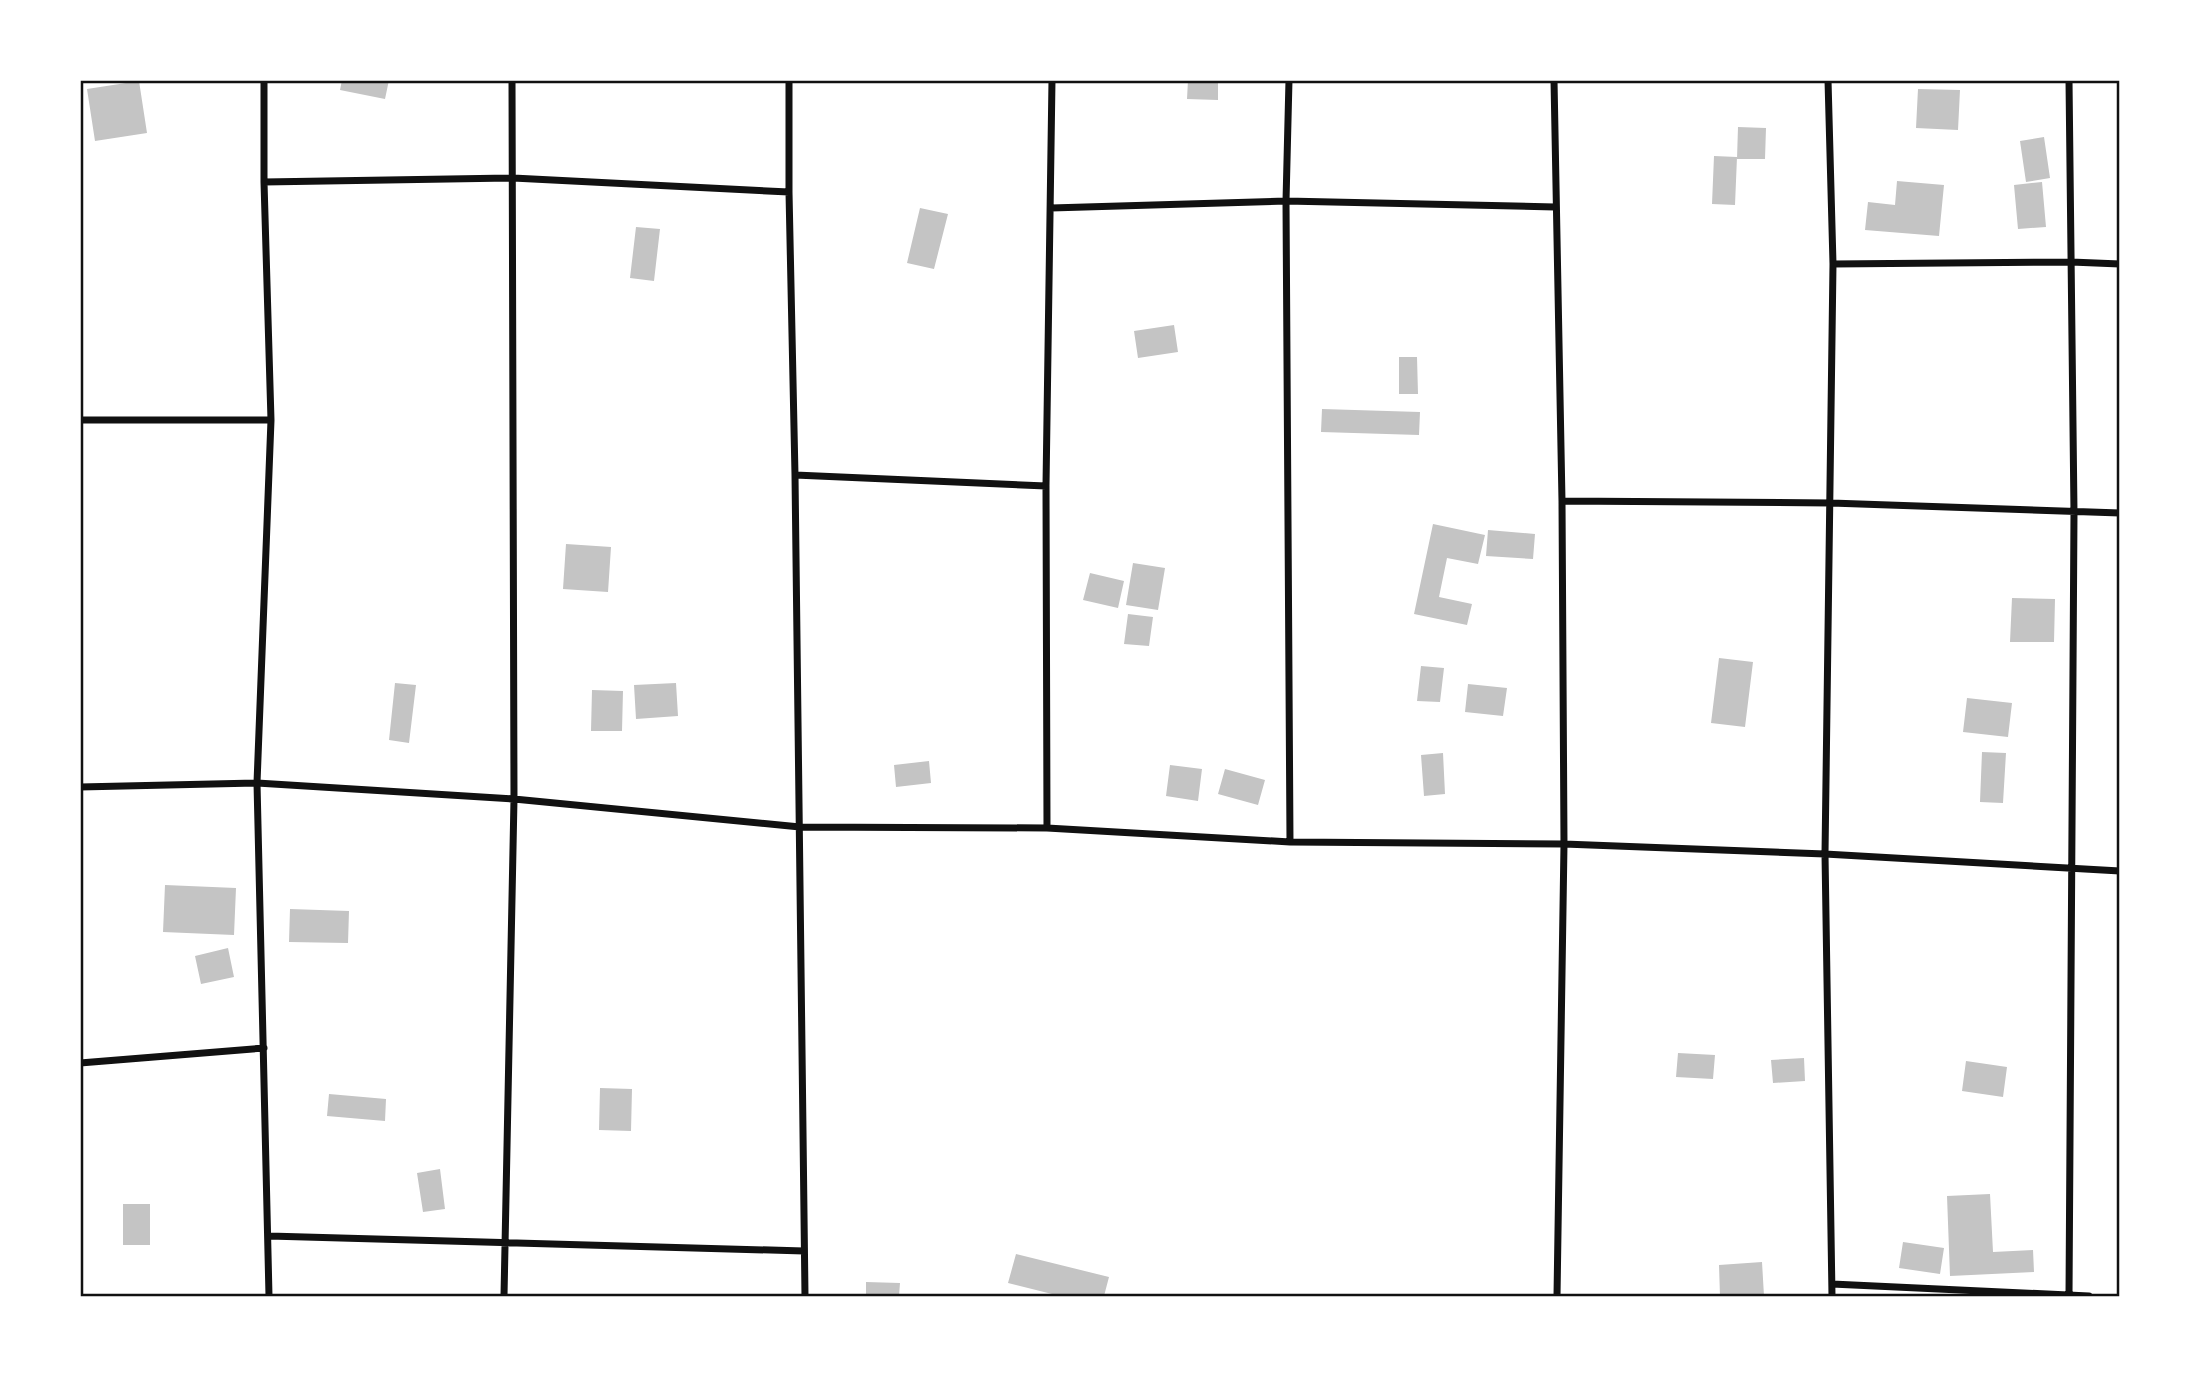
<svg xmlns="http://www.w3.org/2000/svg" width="2200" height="1377" viewBox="0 0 2200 1377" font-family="'Roboto Condensed',sans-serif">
  <rect width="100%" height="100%" fill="#fff"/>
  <path fill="#c4c4c4" d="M342,80H389L385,99L340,90Z
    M1188,80H1218V100L1187,99Z
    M139,81L147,133L95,141L87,89Z
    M1918,89L1960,90L1958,130L1916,128Z
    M1738,127L1766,128L1765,159H1737Z
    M2044,137L2050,178L2026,182L2020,141Z
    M1714,156L1737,157L1735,205L1712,204Z
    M1897,181L1944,185L1939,236L1865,230L1868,202L1895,205Z
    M2042,182L2046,227L2018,229L2014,185Z
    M920,208L948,214L934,269L907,263Z
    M636,227L660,229L654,281L630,278Z
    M1174,325L1178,352L1138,358L1134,331Z
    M1399,357H1417L1418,394H1399Z
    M1322,409L1420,412L1419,435L1321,432Z
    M1433,524L1485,535L1478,564L1447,558L1439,597L1472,604L1467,625L1414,614Z
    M1488,530L1535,534L1533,559L1486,556Z
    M566,544L611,547L608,592L563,589Z
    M1133,563L1165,568L1158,610L1126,605Z
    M1090,573L1124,581L1118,608L1083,600Z
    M2012,598L2055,599L2054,642H2010Z
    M1128,614L1153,617L1149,646L1124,644Z
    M1719,658L1753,662L1745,727L1711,723Z
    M1421,666L1444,668L1440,702L1417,701Z
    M395,683L416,685L409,743L389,740Z
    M676,683L678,716L636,719L634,685Z
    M1468,684L1507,688L1503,716L1465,712Z
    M592,690L623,691L622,731H591Z
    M1967,698L2012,703L2008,737L1963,732Z
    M1982,752L2006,753L2003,803L1980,802Z
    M1443,753L1445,794L1424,796L1421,755Z
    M929,761L931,783L896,787L894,765Z
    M1170,765L1202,769L1198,801L1166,796Z
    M1225,769L1265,780L1258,805L1218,794Z
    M165,885L236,888L234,935L163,932Z
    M290,909L349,911L348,943L289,942Z
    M228,948L234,977L201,984L195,956Z
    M1678,1053L1715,1055L1713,1079L1676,1077Z
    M1804,1058L1805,1081L1773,1083L1771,1060Z
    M1966,1061L2007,1067L2003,1097L1962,1091Z
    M600,1088L632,1089L631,1131L599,1130Z
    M329,1094L386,1099L385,1121L327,1116Z
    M440,1169L445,1209L423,1212L417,1173Z
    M1990,1194L1993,1252L2033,1250L2034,1272L1950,1276L1947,1196Z
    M123,1204H150V1245H123Z
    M1903,1242L1944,1248L1940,1274L1899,1268Z
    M1016,1254L1109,1277L1104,1296H1060L1008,1283Z
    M1762,1262L1764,1296H1720L1719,1265Z
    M866,1282L900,1283L899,1296H866Z"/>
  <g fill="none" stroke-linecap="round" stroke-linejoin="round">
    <path stroke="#111" stroke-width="7" d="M264,80V182L271,420L257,783L269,1296
      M789,80V192L795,475L805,1296
      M1289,80L1286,201L1290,842
      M1554,80L1562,501L1564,844L1557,1296
      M1828,80L1833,264L1825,854L1832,1296
      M264,182L513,178L789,192
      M1051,208L1286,201L1555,207
      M1833,264L2071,262L2120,264
      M80,420H271
      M795,475L1046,486
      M1562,501L1831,503L2120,513
      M80,787L257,783L514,799L800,827L1047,828L1290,842L1564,844L1825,854L2120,871
      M1047,828L1046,486L1052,80
      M80,1063L264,1048
      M269,1236L804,1251
      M1832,1284L2089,1296
      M504,1296L514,799L512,80
      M2069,1296L2074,512L2069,80"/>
  </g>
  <rect width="2200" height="1377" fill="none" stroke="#ffffff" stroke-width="164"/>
  <rect x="82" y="82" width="2036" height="1213" fill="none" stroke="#111" stroke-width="2.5"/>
</svg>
